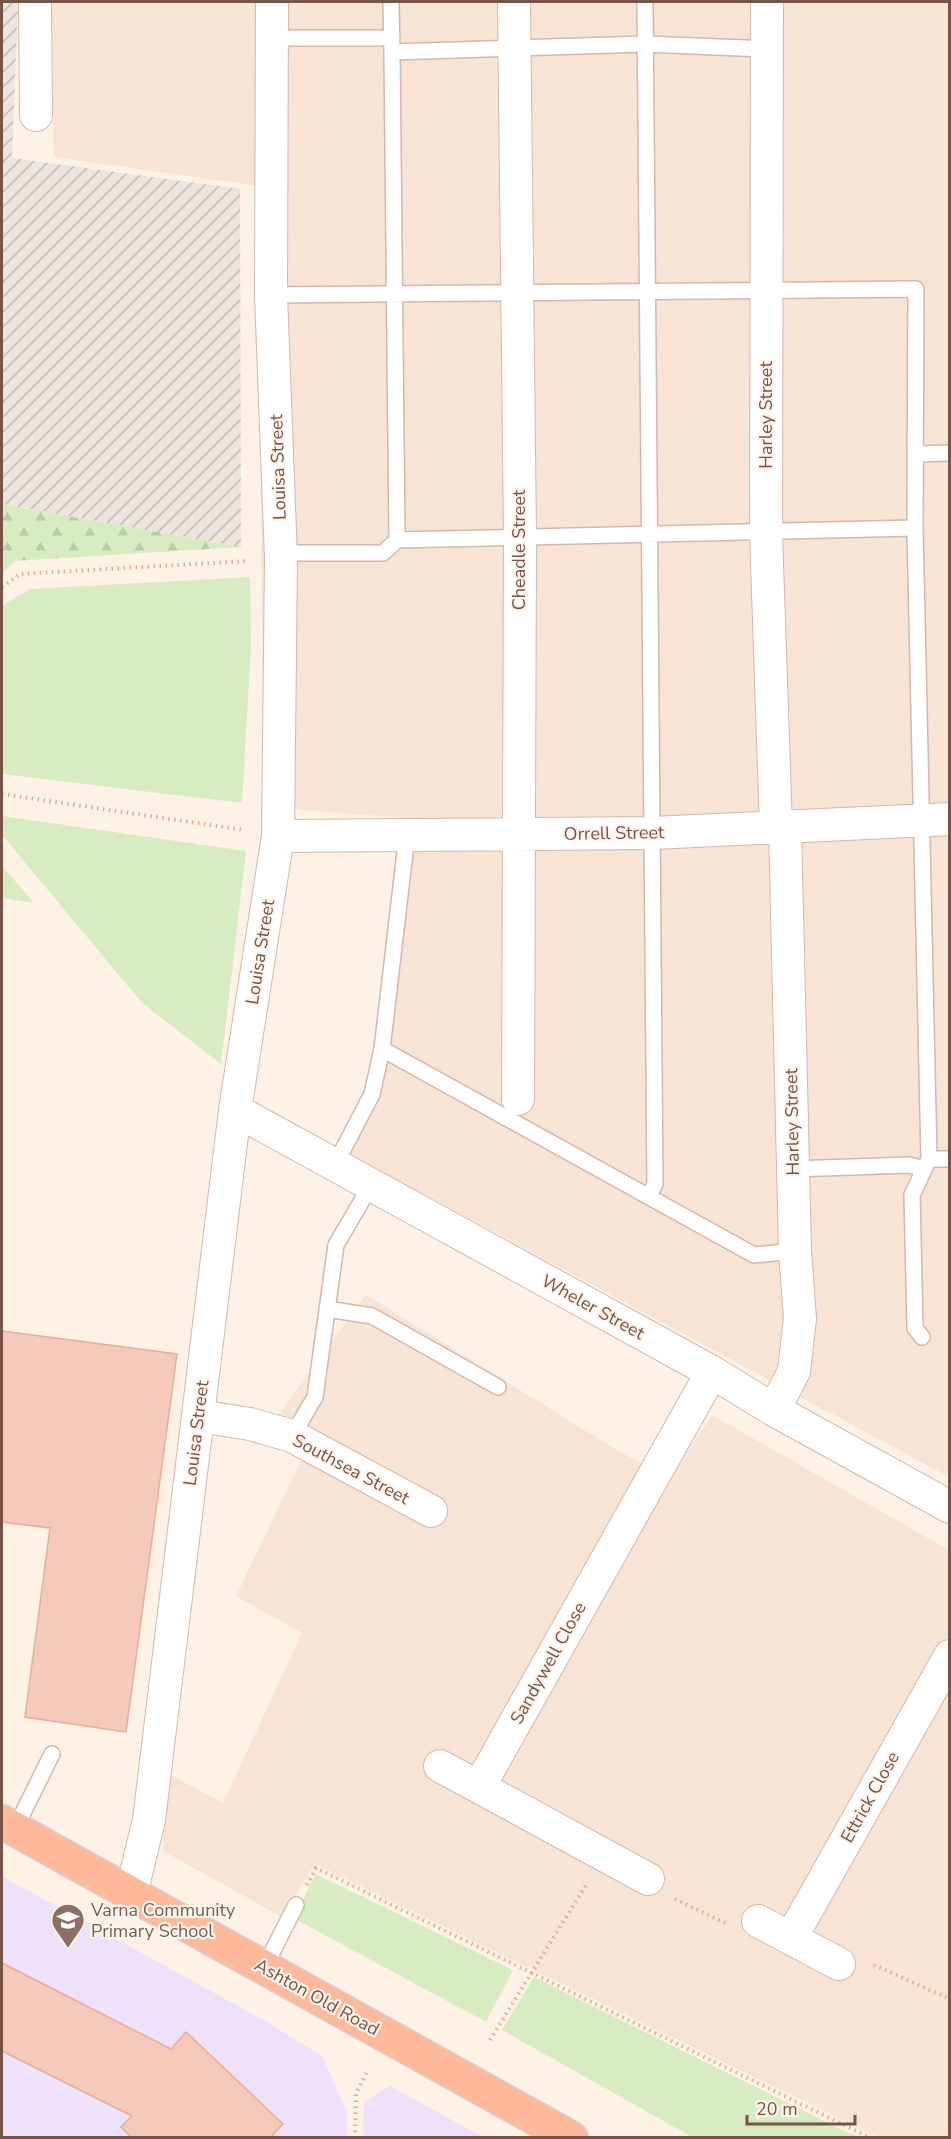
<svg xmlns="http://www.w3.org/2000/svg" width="951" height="2139" viewBox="0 0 951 2139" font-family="'Nunito Sans',sans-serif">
  <defs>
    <pattern id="industrial-furrows" width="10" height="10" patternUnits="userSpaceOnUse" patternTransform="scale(1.5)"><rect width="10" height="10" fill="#ede4df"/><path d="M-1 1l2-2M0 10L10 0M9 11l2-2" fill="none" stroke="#c5bbb7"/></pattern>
    <pattern id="forest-firs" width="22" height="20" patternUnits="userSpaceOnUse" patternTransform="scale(1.5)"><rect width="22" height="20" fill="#d8ecc2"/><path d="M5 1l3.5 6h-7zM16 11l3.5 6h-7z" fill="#bdcca8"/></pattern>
  </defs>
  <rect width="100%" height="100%" fill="#fef1e5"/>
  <path fill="#f8e4d5" d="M51,2H949V1477L342,1150L388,1050L405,818L264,807L258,186L54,157Z
    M366,1295L615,1449L670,1479L712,1415L949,1550V2137H878L315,1864L282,1917L163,1851L167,1773L223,1803L302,1633L236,1596L313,1436L278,1416Z"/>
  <path fill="url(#industrial-furrows)" d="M2,2H18L12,158L240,189L241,547L2,504Z"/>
  <path fill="#eee1fa" d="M2,1876L267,2022L323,2057L347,2113V2137H2Z
    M390,2086L483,2137H363L364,2102Z"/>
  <path fill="#d8ecc2" d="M250,577L251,646L242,803L2,774V606L30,589Z
    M2,816L246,851L221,1064L142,1003L2,835Z
    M2,866L34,903L2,898Z
    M316,1874L513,1970L486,2022L293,1918Z
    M534,1977L857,2137H692L502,2030Z"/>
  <path fill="url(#forest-firs)" d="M2,504L241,547L14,561L2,574Z"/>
  <path fill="#f5caba" stroke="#e9ae9a" stroke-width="1.5" d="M2,1331L177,1354L126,1732L25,1717L50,1528L2,1522Z
    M2,1963L171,2049L186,2032L283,2124L270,2138H132L121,2127L132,2116L2,2051Z"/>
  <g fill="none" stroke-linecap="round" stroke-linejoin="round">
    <g stroke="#d2b9ac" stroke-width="18">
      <path id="service" d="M391,2L392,52L645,44L767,49
        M645,2L655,1184L649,1196
        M271,38H392
        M392,52L397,540L915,528L929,1159L912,1195L915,1328L922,1337
        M271,295L916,289L915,528
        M916,454L950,453
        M281,553H383L397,540
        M407,835L382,1049L754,1255L795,1251
        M929,1159H950
        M335,1165L372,1094L382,1049
        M793,1169L909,1165L924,1169
        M327,1309L372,1316L498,1387
        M292,1436L315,1397L336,1245L371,1185
        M15,1829L52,1754
        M264,1968L296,1905"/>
    </g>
    <g stroke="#d2b9ac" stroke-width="34">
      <path id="minor" d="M35,2L36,115
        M514,2L520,538L518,1099
        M767,2L766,533L776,828
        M278,836L653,833L950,819
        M235,1110L712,1372L774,1410L950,1507
        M774,1410L794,1371L800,1318L795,1251L785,828
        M199,1416L250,1424L292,1436L431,1511
        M440,1766L479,1787
        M648,1879L479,1787L712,1372
        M131,1894L149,1820L235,1110L278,836L281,559L271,295L272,2
        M758,1921L839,1964
        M791,1938L950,1656"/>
    </g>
    <g stroke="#d9cfcc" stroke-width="36">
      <path id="trunk" d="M2,1822L571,2138"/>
    </g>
    <path stroke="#daad9d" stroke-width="4" stroke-dasharray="1.5 4.5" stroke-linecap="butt" d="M2,587L20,574L248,561
      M2,794L244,830
      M307,1885L316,1868L871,2138
      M675,1899L725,1923
      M874,1965L950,1999
      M490,2040L586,1885
      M355,2138L356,2093L368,2070"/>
    <use href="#service" stroke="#fff" stroke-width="15"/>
    <use href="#minor" stroke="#fff" stroke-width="32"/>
    <use href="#trunk" stroke="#fdb999" stroke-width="33"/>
  </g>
  <defs>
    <g id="school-pin" transform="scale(1.725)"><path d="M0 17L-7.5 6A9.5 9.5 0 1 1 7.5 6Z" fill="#8d6e63" stroke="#fff5ec"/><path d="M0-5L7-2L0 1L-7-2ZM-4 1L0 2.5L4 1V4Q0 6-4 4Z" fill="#fff"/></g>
  </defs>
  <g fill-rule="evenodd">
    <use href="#school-pin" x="68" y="1920"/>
  </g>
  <g text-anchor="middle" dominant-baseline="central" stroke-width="4.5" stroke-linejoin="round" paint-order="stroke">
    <g font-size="18" fill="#785348" stroke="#fff5ec">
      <text transform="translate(766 415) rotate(-90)">Harley Street</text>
      <text transform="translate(278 467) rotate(-92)">Louisa Street</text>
      <text transform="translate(519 550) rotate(-90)">Cheadle Street</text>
      <text transform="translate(614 833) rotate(-1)">Orrell Street</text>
      <text transform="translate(260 952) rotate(-81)">Louisa Street</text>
      <text transform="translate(792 1122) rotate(-91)">Harley Street</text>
      <text transform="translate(593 1307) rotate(29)">Wheler Street</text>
      <text transform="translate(196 1433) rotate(-83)">Louisa Street</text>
      <text transform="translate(351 1469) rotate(28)">Southsea Street</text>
      <text transform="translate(548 1663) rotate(-61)">Sandywell Close</text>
      <text transform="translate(870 1797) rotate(-61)">Ettrick Close</text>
      <text transform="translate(317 1997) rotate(29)">Ashton Old Road</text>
    </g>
    <g font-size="18" fill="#785e54" stroke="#fff5ec" text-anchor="start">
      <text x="91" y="1910">Varna Community<tspan x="91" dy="21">Primary School</tspan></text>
    </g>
  </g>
  <rect width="951" height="2139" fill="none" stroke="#785348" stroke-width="6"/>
  <path d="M747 2115v9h108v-9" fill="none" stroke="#785348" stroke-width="3"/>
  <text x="756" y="2115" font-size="18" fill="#785348" stroke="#fff5ec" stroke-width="4.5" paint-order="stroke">20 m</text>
</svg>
